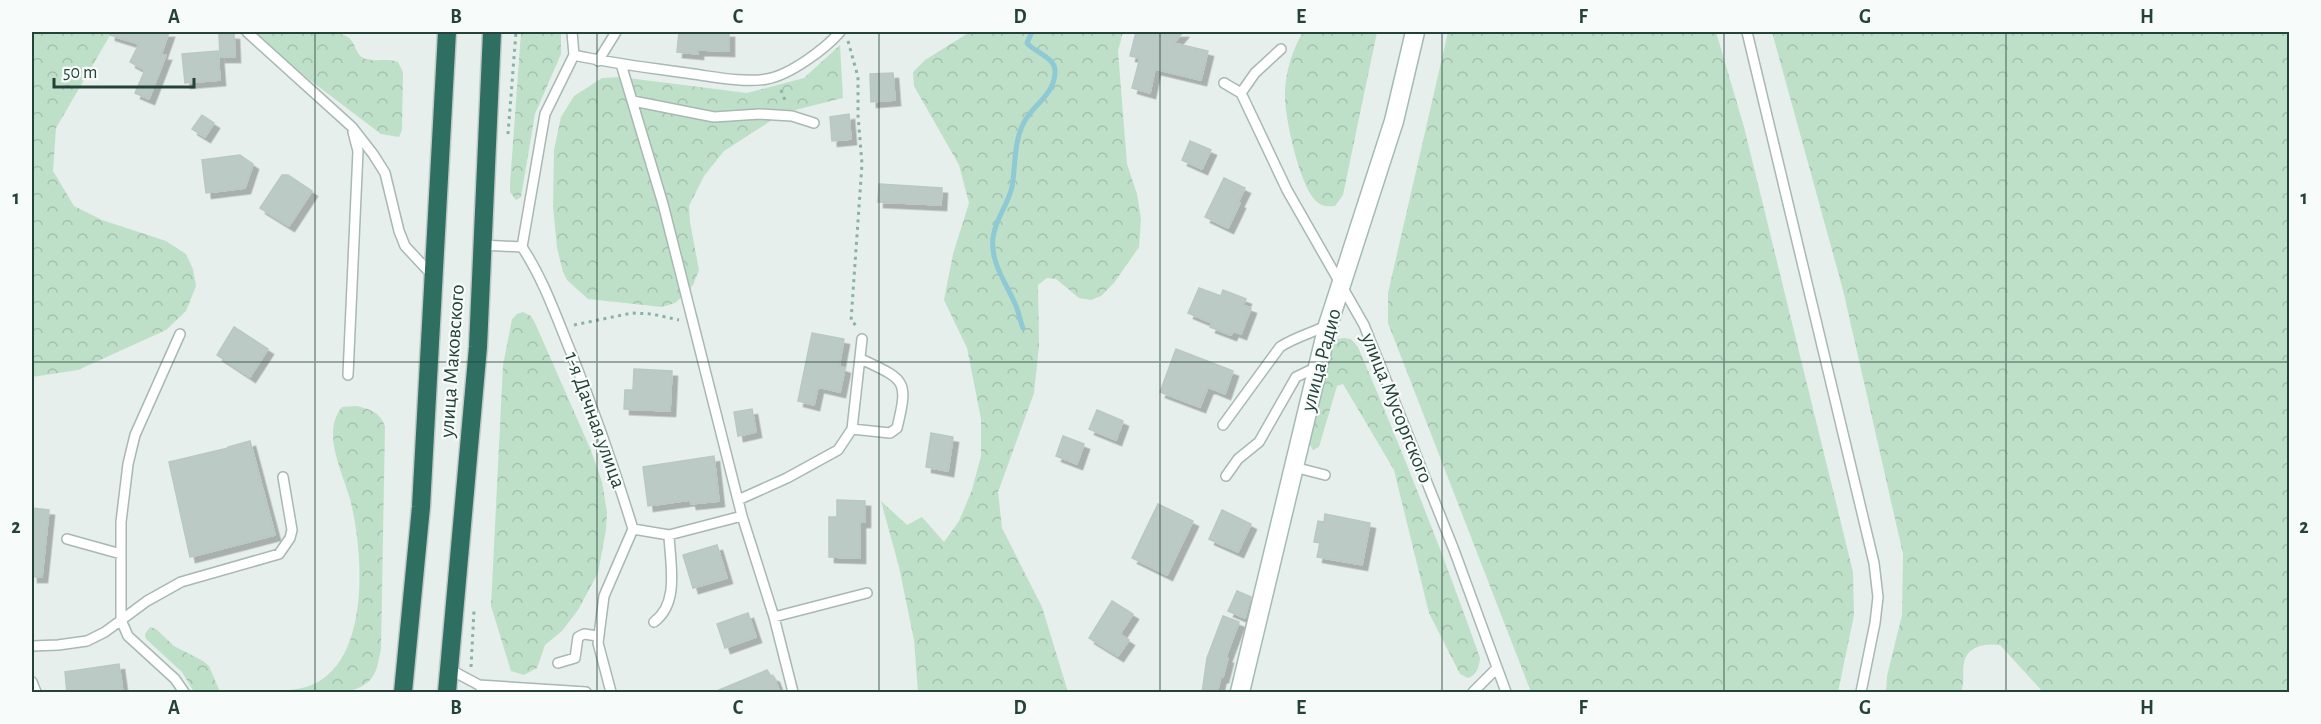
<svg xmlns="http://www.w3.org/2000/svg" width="2321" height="724" viewBox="0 0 2321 724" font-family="'Alegreya Sans',sans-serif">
  <defs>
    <pattern id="forest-crowns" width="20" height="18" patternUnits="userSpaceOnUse" patternTransform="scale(1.5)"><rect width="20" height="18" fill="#bfe0c8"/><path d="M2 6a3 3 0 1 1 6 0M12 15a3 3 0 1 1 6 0" fill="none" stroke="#a4c1ad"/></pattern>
    <filter id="shadow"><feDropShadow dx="5.5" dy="5.5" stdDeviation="0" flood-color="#0004"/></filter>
  </defs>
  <rect width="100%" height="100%" fill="#e6efeb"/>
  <path fill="url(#forest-crowns)" d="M32,32H112L56,128L53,171L74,206L102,220L166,241L186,254L193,269L196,286L186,311L166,330L78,370L32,377Z
    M253,32C277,32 326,27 346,36C357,41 354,56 366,59C376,62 387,58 398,62L403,72L402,130L399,137L381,134L290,65Z
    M521,32H561V54L535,114L521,197L516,200L510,192V184Z
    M970,32H1123L1118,51L1127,164L1137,194L1141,219L1139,247L1114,283L1101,296L1091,300L1079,298L1056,279L1047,278L1038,285L1039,346L1034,393L998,492L1002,528L1042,607L1068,692H918L914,640L899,567L881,501L907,525L922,517L944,542L959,521L972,490L981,456V419L967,348L944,300L953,254L969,203L959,165L914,86L913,72L925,60Z
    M1303,32H1377L1343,195L1335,206C1327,207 1320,206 1314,199C1299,182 1284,116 1285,93C1285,73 1293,48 1303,32Z
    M1448,32H1716L1744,127L1853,572L1854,615L1838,692H1531L1388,323V293Z
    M1772,32H2289V692H2043L2000,645C1985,643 1967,646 1964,663C1962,674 1965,681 1961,692H1886L1887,676L1902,615L1903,554L1843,290Z
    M840,45L843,98L783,113L724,151L704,176L689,206L690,222L699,270L693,285L686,293L675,303L662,307L588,299L567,280L563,272L557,248L553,206L554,150L561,117L574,96L602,78L620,77L747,93L804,78Z
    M523,312L531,316L535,323L590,448L602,482L607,512L606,530L598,573L578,610L562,631L545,645L537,668L524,675L511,671L491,606L503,365L512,319L517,314Z
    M1344,338L1351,339L1358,347C1402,450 1443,553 1480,658C1479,667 1477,675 1468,678L1460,674L1429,613L1394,470L1343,384L1337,386L1319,447L1313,450L1308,441L1330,347L1337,339Z
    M357,406C372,410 379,412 385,426L381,649C379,657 378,669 373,676C358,701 302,693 276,692C289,690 305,689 316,683C371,655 363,548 350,499C342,470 321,433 342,407Z
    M150,627L156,629L174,646L203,661L209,666L220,692H194L182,672L146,639L145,634Z"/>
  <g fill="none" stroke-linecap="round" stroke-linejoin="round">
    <path stroke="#8ec9d4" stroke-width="5" d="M1023,328C1020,321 1019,313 1016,306C1007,284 990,263 993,238C995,219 1008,205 1012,187C1016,164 1013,136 1028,116C1038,102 1056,91 1055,70C1054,57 1034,52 1027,43L1032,32"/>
  </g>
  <path fill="#bbcac4" stroke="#b8c9c2" stroke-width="1.5" filter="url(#shadow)" d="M110,32H169L161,55H166L149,99L135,93L145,70L130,62L139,44L110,35Z
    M679,32H729V51L698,50V54L677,52Z
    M1136,32H1183L1174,43L1208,51L1201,80L1155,69L1150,93L1132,88L1140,58L1130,56Z
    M219,34H234L235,57H220Z
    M218,51L220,80L185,83L182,54Z
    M893,73L895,100L871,102L870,74Z
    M849,114L851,139L832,141L830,117Z
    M202,115L214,123L205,137L192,129Z
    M1190,141L1211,150L1202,169L1182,160Z
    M240,155L253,164L245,188L206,193L202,160Z
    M282,175H288L312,191L289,226L260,208Z
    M1224,178L1245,188L1238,202L1240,203L1228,228L1205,217Z
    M879,184L942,188L941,205L878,202Z
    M1199,288L1221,296L1223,290L1246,299L1243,305L1251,308L1241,334L1233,331L1231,335L1210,327L1212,323L1188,313Z
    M234,327L268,349L250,377L217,355Z
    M812,333L844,339L839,366L845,368L840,392L818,387L814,405L798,401Z
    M1176,349L1233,371L1225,394L1208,387L1200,407L1160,392Z
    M634,369L672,371L670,411L624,409L625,390H633Z
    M752,409L756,432L738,436L734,412Z
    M1097,410L1123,421L1116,440L1089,429Z
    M931,433L953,437L948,471L926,467Z
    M1063,436L1084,444L1077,464L1056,456Z
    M250,441L275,535L190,557L169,462L228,448V447Z
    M714,456L719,501L691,504L690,500L648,506L643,467Z
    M837,500L865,501V522H860V558L829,557V517H837Z
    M1158,504L1193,521L1167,575L1132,558Z
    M32,508L49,510L42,577H32Z
    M1222,510L1251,524L1238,552L1209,539Z
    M1325,514L1370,523L1362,565L1317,557L1320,543L1314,542L1318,521L1324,522Z
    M717,545L727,578L693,588L683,555Z
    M1237,591L1251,597L1245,618L1228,611Z
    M1112,601L1133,614L1120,634L1129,640L1118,656L1089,638Z
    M748,613L756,637L725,648L717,624Z
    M1223,616L1239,622L1226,657L1228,658L1223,677L1221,676L1217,693H1202L1207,658Z
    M119,664L123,693H67L65,672Z
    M767,670L770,675L774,677L780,693H712Z"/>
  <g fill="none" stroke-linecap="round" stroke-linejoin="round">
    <g stroke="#a8b8b2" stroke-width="12">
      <path id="lane" d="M247,32L352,127L373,154L385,173L399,231L405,246L433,276
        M1747,32L1874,563L1878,597L1875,623L1861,692
        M1281,49L1255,73L1241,93L1287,190L1364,325L1454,550L1506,692
        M574,55C613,64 653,68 693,74C716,77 743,83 767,79C790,75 825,49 840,32
        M598,61L616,32
        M621,64L663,204L742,516L774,617L793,692
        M1224,83L1241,93
        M633,101L714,117L760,114L792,116L814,123
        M482,245L522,247C544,280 557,319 572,355C595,413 615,470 633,529L669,535L742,516
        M522,247L545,114L574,55L572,32
        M180,334L135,435L128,464L121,522V620L128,636L175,679L184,692
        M348,375L358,151L353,132
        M1223,425L1280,347C1293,338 1311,333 1326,326
        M852,429L890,433L897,428C909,379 905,380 861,359
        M1294,467L1325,475
        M1226,476L1238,459L1259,442L1296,377L1317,367
        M738,500L787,478L838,450L852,429L862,339
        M67,539L121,554
        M774,617L867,593
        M654,622C680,603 670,563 669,535
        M32,646L58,645L87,641L105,632L147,601L181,582L279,554L290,538L292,530L283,477
        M558,663L575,658L578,637L584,634L598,636
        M449,669L479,685L484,692
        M32,682L36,692
        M479,685L586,692
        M611,692L598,643L604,596L633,529
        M1473,692L1497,668"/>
    </g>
    <g stroke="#a4bbb3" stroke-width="21">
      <path id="secondary" d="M1240,692L1328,325L1394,121L1415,32"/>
    </g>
    <g stroke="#c2cac8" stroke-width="21">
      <path id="highway" d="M403,692L421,507L447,32
        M447,692L478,347L492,32"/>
    </g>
    <path stroke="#86b3a5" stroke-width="3" stroke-dasharray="3 4.5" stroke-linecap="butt" d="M848,41L858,77V115L862,164L851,321L857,326
      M781,90L786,103
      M508,134L516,32
      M574,325L632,313L652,314L679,320
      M471,667L474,611"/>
    <use href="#lane" stroke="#fff" stroke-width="9"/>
    <use href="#secondary" stroke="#fff" stroke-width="18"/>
    <use href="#highway" stroke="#2f6f62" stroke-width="18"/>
  </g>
  <path fill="none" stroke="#24423a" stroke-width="1.5" stroke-opacity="0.55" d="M315,32V692M597,32V692M879,32V692M1160,32V692M1442,32V692M1724,32V692M2006,32V692M32,362H2290"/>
  <g text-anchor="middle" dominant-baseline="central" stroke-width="4.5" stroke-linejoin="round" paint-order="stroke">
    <g font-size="21" fill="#24423a" stroke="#f7fbf9">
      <text transform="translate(1321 360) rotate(-75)">улица Радио</text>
      <text transform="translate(452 361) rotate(-86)">улица Маковского</text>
      <text transform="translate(1397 408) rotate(68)">улица Мусоргского</text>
      <text transform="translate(595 420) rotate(70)">1-я Дачная улица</text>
    </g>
  </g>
  <rect width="2321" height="724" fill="none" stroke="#f7fbf9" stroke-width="66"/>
  <path d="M54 78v9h140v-9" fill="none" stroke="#24423a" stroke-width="3"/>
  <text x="63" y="78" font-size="18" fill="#24423a" stroke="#f7fbf9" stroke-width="4.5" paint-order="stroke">50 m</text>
  <rect x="33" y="33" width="2255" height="658" fill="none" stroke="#24423a" stroke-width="2"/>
  <g font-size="20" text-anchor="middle" font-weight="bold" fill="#24423a">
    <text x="174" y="23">A</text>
    <text x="456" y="23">B</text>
    <text x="738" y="23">C</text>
    <text x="1020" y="23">D</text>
    <text x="1301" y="23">E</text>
    <text x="1583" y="23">F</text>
    <text x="1865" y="23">G</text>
    <text x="2147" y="23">H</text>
    <text x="16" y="204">1</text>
    <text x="2304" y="204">1</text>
    <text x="16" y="533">2</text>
    <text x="2304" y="533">2</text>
    <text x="174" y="714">A</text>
    <text x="456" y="714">B</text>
    <text x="738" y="714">C</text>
    <text x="1020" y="714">D</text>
    <text x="1301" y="714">E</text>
    <text x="1583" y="714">F</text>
    <text x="1865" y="714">G</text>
    <text x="2147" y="714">H</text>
  </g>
</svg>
